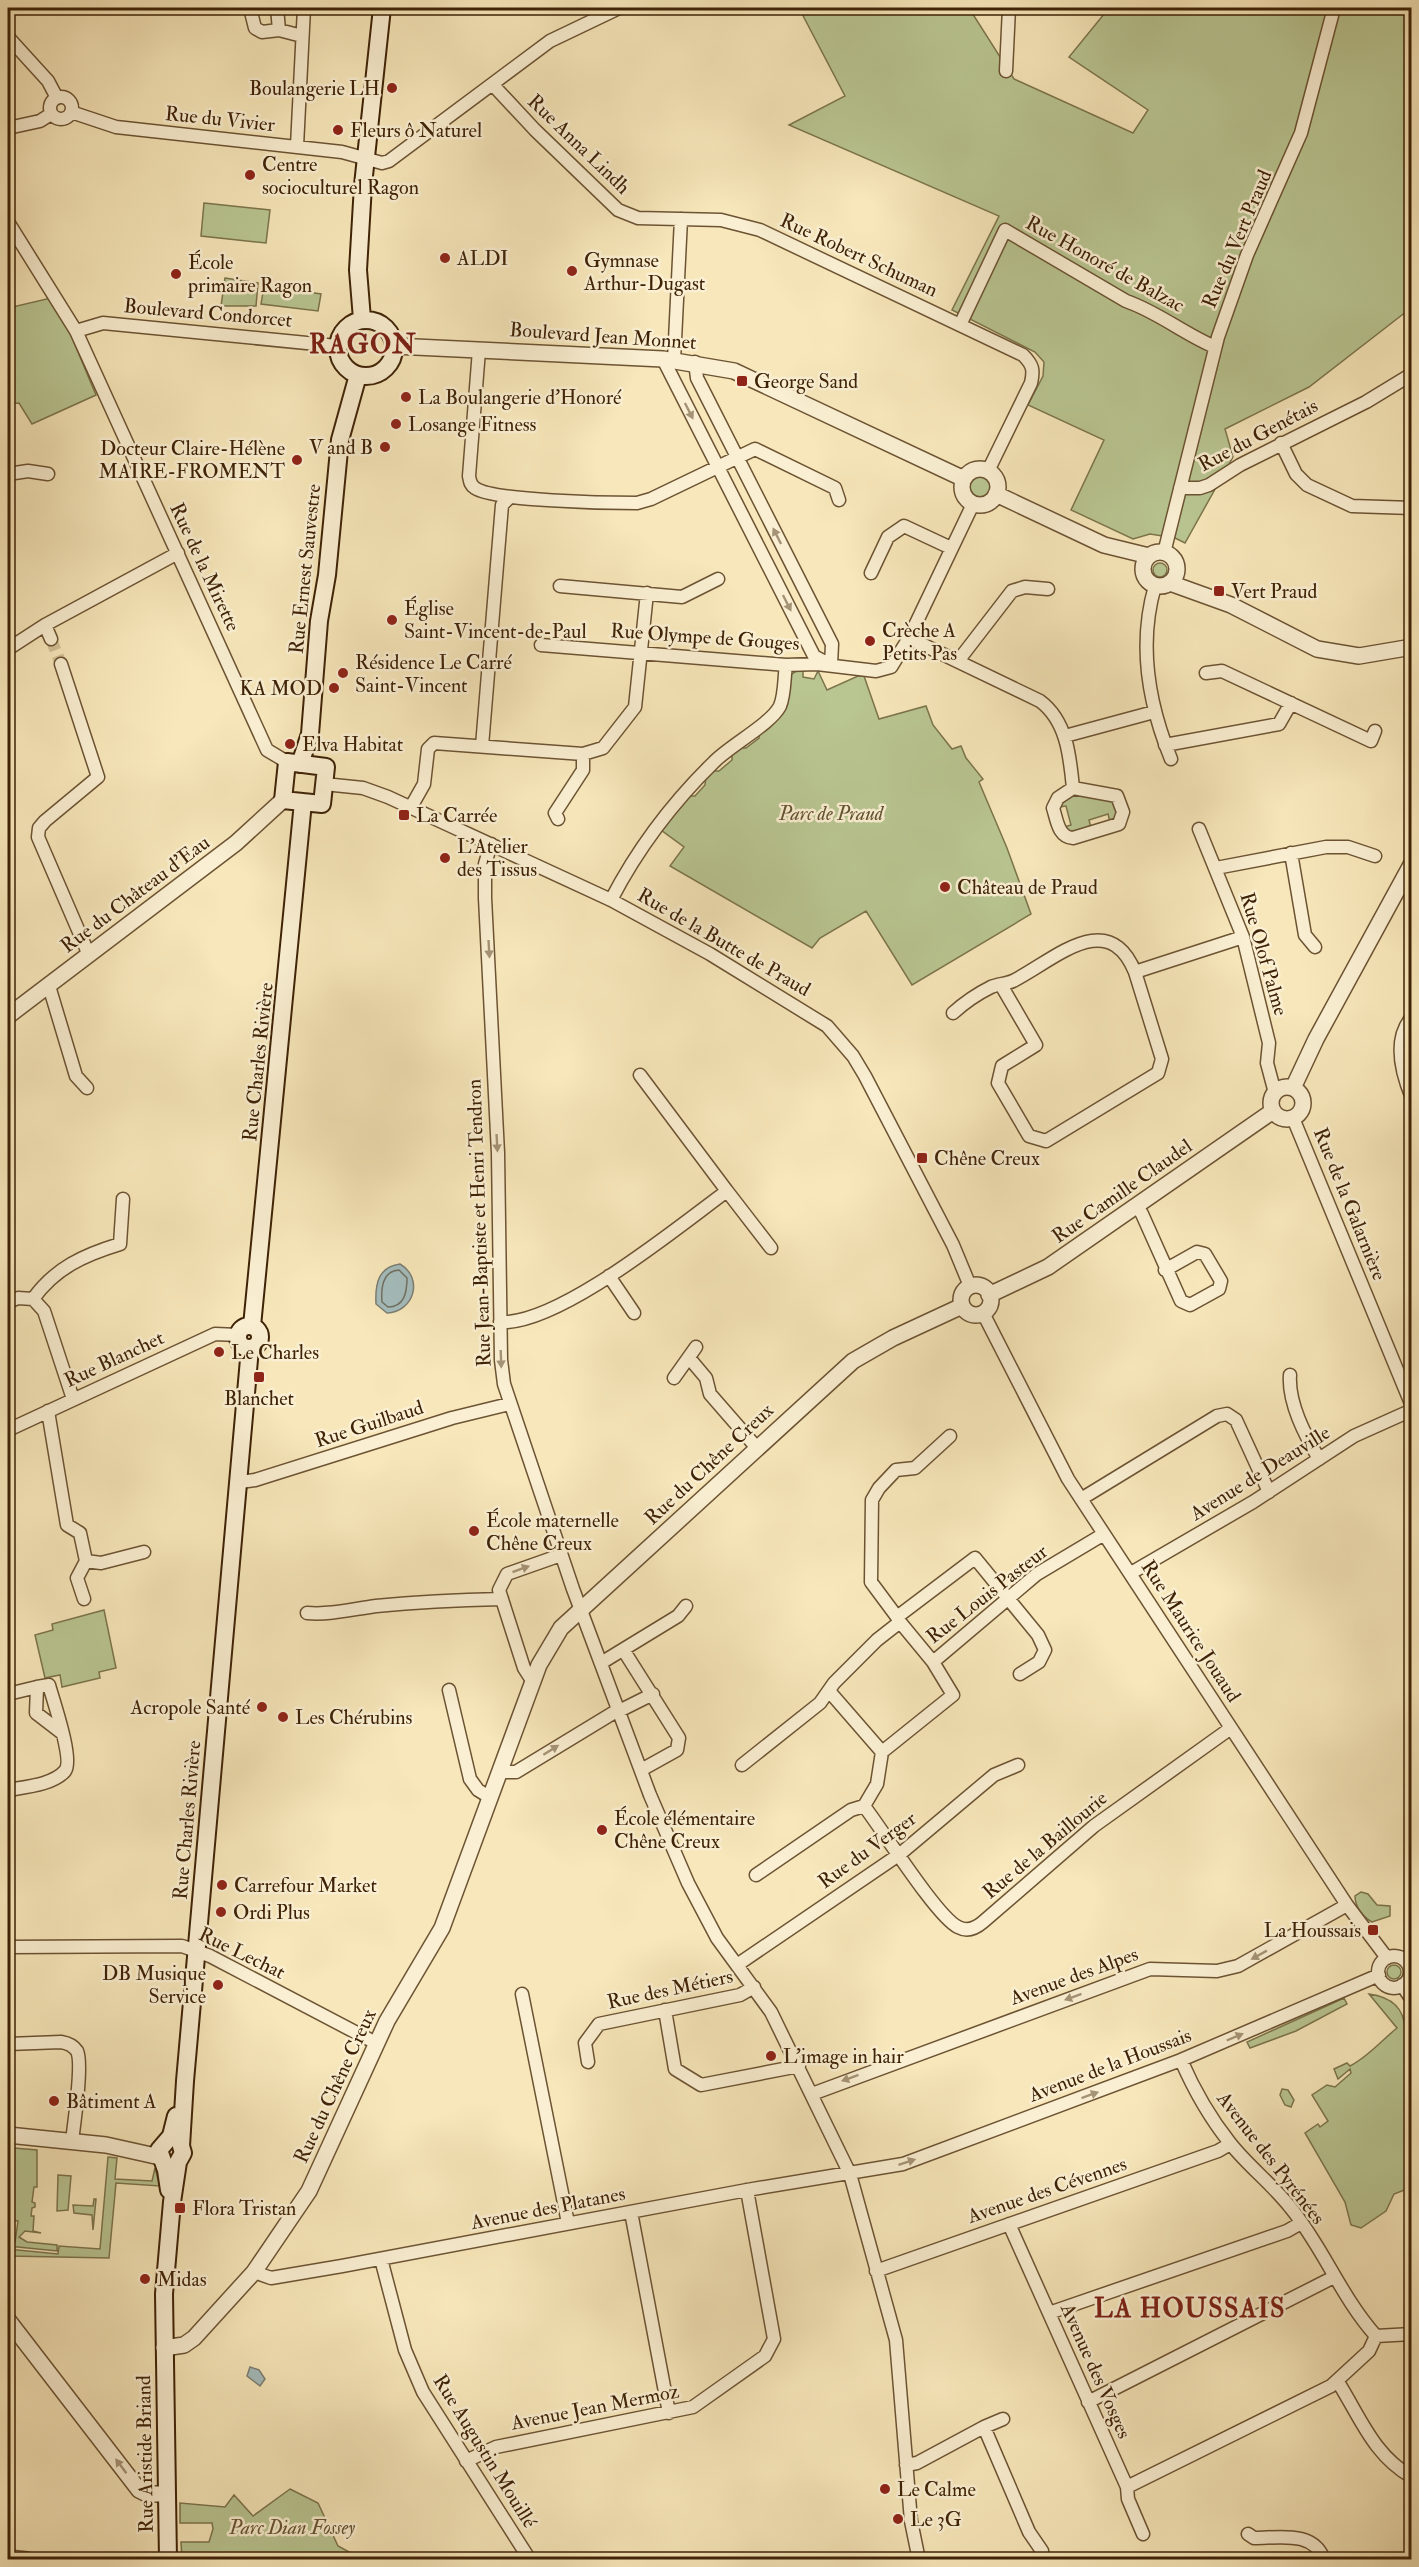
<svg xmlns="http://www.w3.org/2000/svg" width="1419" height="2567" viewBox="0 0 1419 2567" font-family="'IM FELL Double Pica',serif">
  <rect width="100%" height="100%" fill="#f7e7ba"/>
  <filter id="stains"><feTurbulence type="fractalNoise" baseFrequency=".00333" numOctaves="4"/><feColorMatrix values="0 0 0 0 .2 0 0 0 0 .09 0 0 0 0 .02 0 0 0 .5 -.17"/></filter>
  <radialGradient id="worn" r=".72"><stop offset=".6" stop-color="#630" stop-opacity="0"/><stop offset="1" stop-color="#630" stop-opacity=".3"/></radialGradient>
  <path fill="#b9c692" stroke="#7c744c" stroke-width="1.5" d="M799,8H969L1014,79L1133,133L1148,110L1069,57L1109,8H1411V308L1309,387L1225,429L1233,457L1185,543L1175,538L1150,534L1133,539L1071,510L1104,440L1028,405L1043,376L1044,362L1035,352L952,310L999,216L789,125L845,96Z
    M204,203L270,210L266,243L201,236Z
    M225,278L258,283L256,306H221Z
    M264,286L321,294L318,311L261,304Z
    M55,297L96,395L32,424L19,403L8,404V308Z
    M968 486a12 12 0 1 1 24 0a12 12 0 1 1-24 0Z
    M1153 570a7 7 0 1 1 14 0a7 7 0 1 1-14 0Z
    M798,670H803V677L814,679L818,671L827,690L858,676H864L879,719L926,706L933,725L952,749L961,746L966,758L983,779L979,782L1007,848L1031,914L912,985L866,911L820,938L812,948L670,866L684,847L661,830L688,796H695L705,785L706,776L712,771H719L732,760V753L739,748H746L759,738L760,731L790,675Z
    M1079,794L1112,797L1119,817L1110,822L1108,814L1089,820L1091,828L1069,832L1064,827L1071,825L1066,806L1059,807L1060,802L1070,796Z
    M104,1610L116,1668L99,1672L100,1678L62,1687L60,1675L45,1678L35,1635L53,1630L52,1624Z
    M1361,1892L1368,1894L1377,1905L1390,1906V1916L1372,1922C1363,1917 1355,1907 1355,1896Z
    M1387 1972a7 7 0 1 1 14 0a7 7 0 1 1-14 0Z
    M1369,1994C1391,1997 1404,2007 1405,2029L1411,2030L1412,2187L1394,2194L1386,2211L1361,2228L1351,2225L1345,2202L1305,2133L1318,2124L1320,2127L1328,2121L1312,2095L1327,2085L1335,2087L1351,2073L1350,2069L1338,2079L1334,2069L1347,2063L1350,2066C1368,2057 1381,2041 1397,2028Z
    M1344,1998L1347,2004L1296,2031L1250,2048L1247,2042Z
    M1282,2089L1288,2090L1294,2100L1291,2107L1285,2105L1280,2095Z
    M14,2148L37,2150V2187H34L32,2202L35,2203V2207L32,2208L31,2216H34L33,2231L41,2233L25,2231L19,2237L27,2242L57,2245V2251L8,2246V2242H15L18,2221L8,2220V2192Z
    M108,2157L117,2158L115,2179L152,2181L155,2168L160,2186L116,2183L109,2258L8,2256V2249L58,2254L59,2246L100,2249Z
    M58,2175L71,2176L68,2210L57,2211Z
    M94,2199H96L93,2230L92,2215L74,2213L73,2205L93,2206Z
    M290,2489L318,2503L338,2546L362,2559H182L181,2542H209L213,2529L212,2523H180V2503L225,2507L234,2495L253,2516Z"/>
  <path fill="#a4bcbc" stroke="#7b7e73" stroke-width="1.5" d="M400,1264C424,1278 414,1312 387,1313L376,1304C375,1284 378,1267 400,1264Z
    M250,2367L259,2370L265,2379L260,2386L247,2376Z"/>
  <g fill="none" stroke-linecap="round" stroke-linejoin="round">
    <path stroke="#716f61" stroke-width="1.5" d="M399,1270L407,1278C407,1293 404,1307 388,1307L382,1302C381,1289 382,1271 399,1270Z"/>
    <path stroke="#d2c096" stroke-width="12" stroke-dasharray="12 6" stroke-linecap="butt" d="M51,639L61,664"/>
    <g stroke="#6c5333" stroke-width="15">
      <path id="minor" d="M250,8L255,28L262,32L279,30L277,8
        M8,9L10,8
        M279,30L302,36
        M8,37L48,81L57,98
        M1006,71L1009,8
        M493,85L535,130L618,210L638,218L721,220L760,230L1023,355C1033,365 1034,370 1031,383L988,471
        M50 108a11 11 0 1 1 22 0a11 11 0 1 1-22 0Z
        M71,112L116,127L342,152L382,163L389,161L550,41L619,8
        M8,128L40,121L51,114
        M297,146L304,8
        M8,222L76,331L267,750L287,762
        M960,325L1005,230L1126,301C1158,312 1184,334 1215,347
        M76,331L103,323L337,346
        M479,350L469,476C470,481 470,485 475,488C493,501 609,503 637,503L651,499L755,449L835,488L839,500
        M663,359L814,656L827,663
        M674,360L681,219
        M695,362L697,378L832,644L831,665
        M1281,443L1296,474L1307,485L1352,506L1412,508
        M8,474L28,471L48,474
        M1180,488H1200L1209,485L1240,465L1366,402L1412,374
        M1167,554L1165,549L1218,337L1247,255L1301,133L1334,8
        M871,573L888,537L904,526L951,548
        M560,586L682,597L718,579
        M1155,586C1138,644 1149,705 1171,759
        M45,625L51,639
        M909,638L1040,701C1067,721 1070,757 1073,788L1058,798L1053,808C1057,820 1058,837 1073,838L1119,824L1123,812L1117,796L1073,788
        M541,645L786,665L817,664L876,671L891,667L909,638L973,504
        M8,649L45,625L178,553
        M958,661L1012,591L1025,587L1048,589
        M61,664L98,777L45,821L39,828L38,837L89,955
        M1206,673L1222,671L1371,741L1375,731
        M1065,736L1154,712
        M1165,745L1279,724L1291,703
        M482,746L502,505L510,497
        M324,784L363,788L388,797L611,900L710,954L827,1026L853,1056L865,1076L953,1245L970,1286
        M411,807L424,784L428,749L434,743L583,754L603,748L635,707L647,593
        M558,819L555,813L583,770V754
        M1199,829L1243,937L1269,1043L1267,1063L1275,1093
        M491,844L485,864V898L498,1153L501,1360L504,1384L573,1589L650,1795L688,1883L717,1938L771,2012L850,2174L896,2340L911,2521L919,2560
        M1291,853L1305,935L1315,947
        M1216,868L1326,847H1348L1375,856
        M611,900C638,848 672,803 714,762C729,746 771,724 780,706C785,694 784,678 786,665
        M1001,985L1036,1045L1002,1066L998,1083L1029,1136L1046,1141L1158,1073L1162,1059L1135,972
        M49,986L76,1076L87,1088
        M953,1013C964,1003 977,994 991,987C998,984 1006,984 1013,981C1053,961 1108,906 1135,972L1243,937
        M1412,1017C1392,1040 1402,1074 1412,1098
        M640,1075L727,1191
        M1293,1118L1412,1406
        M1137,1206L1142,1214L1181,1301L1190,1305L1219,1289L1221,1281L1205,1254L1197,1252L1165,1270
        M609,1276L634,1313
        M33,1299C55,1268 84,1255 120,1244L123,1199
        M8,1302L18,1298L33,1299L44,1311L73,1399
        M983,1313L1068,1479L1347,1905L1387,1958
        M500,1322C558,1326 679,1226 727,1191L771,1248
        M690,1359L706,1378L710,1394L757,1448
        M1290,1375C1288,1403 1305,1435 1319,1459
        M674,1378L696,1347
        M48,1411L67,1525L80,1533L86,1561L101,1563L144,1552
        M8,1430L215,1334L238,1335
        M240,1482L255,1480L452,1418L509,1404
        M1081,1499L1217,1416L1227,1414L1236,1420L1269,1492
        M1131,1573L1253,1502L1354,1436L1412,1410
        M84,1599L77,1578L86,1561
        M307,1613C331,1615 353,1609 376,1606C418,1602 460,1600 502,1599
        M897,1617L871,1582L872,1500L879,1488L896,1470L915,1468L950,1436
        M900,1622L933,1662
        M624,1651L679,1738L677,1750L641,1770
        M601,1663L678,1616L686,1606
        M533,1682L524,1668L499,1590L507,1574L561,1555
        M449,1690L470,1779L478,1790L491,1798
        M829,1691L882,1752
        M8,1694L37,1687
        M619,1711L653,1694
        M742,1765L820,1703L834,1683L877,1640L900,1622L897,1617L975,1558L1038,1635L1045,1650L1039,1662L1020,1674
        M499,1772H516L618,1710
        M8,1790C24,1787 53,1785 65,1771C74,1760 53,1700 49,1685L37,1687L36,1713L62,1733
        M864,1806C882,1829 937,1917 958,1927C967,1932 976,1928 983,1922L1094,1826L1231,1728
        M756,1875L851,1810L864,1806L877,1784L882,1752L953,1695L933,1662L1037,1574L1104,1534
        M8,1947L182,1946L210,1956L376,2043
        M1378 1972a16 16 0 1 1 32 0a16 16 0 1 1-32 0Z
        M737,1965L900,1854L994,1775L1018,1765
        M1402,1985L1412,2000
        M522,1994L568,2223
        M665,2010L675,2069L701,2085L799,2066
        M8,2044L61,2042C67,2043 73,2045 77,2051C83,2063 74,2125 72,2141
        M1181,2060C1194,2090 1210,2118 1230,2143C1248,2166 1272,2184 1290,2207C1323,2247 1341,2297 1376,2336L1412,2334
        M588,2062L585,2043L599,2024L740,1995L754,1987
        M812,2094L1150,1969L1217,1971L1238,1966L1347,1905
        M631,2212L669,2413
        M1009,2224L1127,2487L1128,2499L1143,2534
        M381,2259L405,2350L423,2392L530,2560
        M876,2271L1218,2151L1230,2144
        M254,2272L271,2278L342,2266L747,2190L903,2164L1181,2060L1379,1975
        M1049,2313L1287,2231L1301,2223
        M1338,2382C1360,2417 1374,2456 1412,2477
        M1088,2402L1334,2277
        M984,2427L1003,2419
        M466,2461L496,2447L693,2407L765,2356L774,2339L747,2190
        M906,2465L917,2463L984,2427L1029,2532L1042,2551L1041,2560
        M1127,2487L1331,2386L1369,2351L1376,2336
        M1248,2534L1254,2538C1279,2538 1314,2530 1324,2560"/>
    </g>
    <g stroke="#6c5333" stroke-width="18">
      <path id="tertiary" d="M394,346L663,359L734,371L964,479
        M962 487a18 18 0 1 1 36 0a18 18 0 1 1-36 0Z
        M996,494L1104,545L1149,556
        M1143 569a17 17 0 1 1 34 0a17 17 0 1 1-34 0Z
        M1170,583L1231,605L1317,649L1359,656L1412,647
        M8,1016L236,843L283,800
        M1271 1103a16 16 0 1 1 32 0a16 16 0 1 1-32 0Z
        M1293,1088L1316,1039L1412,863
        M961 1300a15 15 0 1 1 30 0a15 15 0 1 1-30 0Z
        M989,1295L1048,1267L1273,1111
        M8,2135L106,2145L160,2157
        M8,2320L139,2490L147,2494H166
        M164,2348L184,2345L194,2338L254,2272L309,2191L387,2021L442,1928L539,1665L561,1628L853,1361L893,1338L962,1306
        M8,2558L27,2560"/>
    </g>
    <g stroke="#3e2206" stroke-width="20">
      <path id="secondary" d="M362,319L358,270L363,185L382,8
        M338 348a28 28 0 1 1 56 0a28 28 0 1 1-56 0Z
        M287,762L326,767L322,804L283,800Z
        M300,764L310,734L319,621L327,575L340,440L358,375
        M238 1337a11 11 0 1 1 22 0a11 11 0 1 1-22 0Z
        M252,1326L303,802
        M169,2190L166,2170L159,2150L171,2136L176,2116
        M168,2560L164,2294L172,2202L178,2162L183,2153L181,2146L185,2081L250,1348"/>
    </g>
    <use href="#minor" stroke="#faefd2" stroke-width="12"/>
    <use href="#tertiary" stroke="#faefd2" stroke-width="15"/>
    <use href="#secondary" stroke="#faefd2" stroke-width="16"/>
  </g>
  <defs><path id="oneway-solid" d="M-6-.8H1V-3.2L6.5 0L1 3.2V.8H-6Z" transform="scale(1.5)"/></defs>
  <g fill="#a59376">
    <use href="#oneway-solid" transform="translate(689 411) rotate(63)"/>
    <use href="#oneway-solid" transform="translate(777 536) rotate(-117)"/>
    <use href="#oneway-solid" transform="translate(787 603) rotate(63)"/>
    <use href="#oneway-solid" transform="translate(489 949) rotate(87)"/>
    <use href="#oneway-solid" transform="translate(497 1143) rotate(87)"/>
    <use href="#oneway-solid" transform="translate(501 1359) rotate(88)"/>
    <use href="#oneway-solid" transform="translate(521 1569) rotate(-20)"/>
    <use href="#oneway-solid" transform="translate(551 1750) rotate(-32)"/>
    <use href="#oneway-solid" transform="translate(1259 1955) rotate(151)"/>
    <use href="#oneway-solid" transform="translate(1073 1997) rotate(160)"/>
    <use href="#oneway-solid" transform="translate(1235 2037) rotate(-23)"/>
    <use href="#oneway-solid" transform="translate(850 2078) rotate(160)"/>
    <use href="#oneway-solid" transform="translate(1090 2095) rotate(-20)"/>
    <use href="#oneway-solid" transform="translate(907 2162) rotate(-18)"/>
    <use href="#oneway-solid" transform="translate(121 2466) rotate(-127)"/>
  </g>
  <g fill="#8f2418" stroke="#faefd2" stroke-width="2">
    <circle cx="392" cy="88" r="6"/>
    <circle cx="338" cy="130" r="6"/>
    <circle cx="250" cy="175" r="6"/>
    <circle cx="445" cy="258" r="6"/>
    <circle cx="572" cy="271" r="6"/>
    <circle cx="176" cy="274" r="6"/>
    <rect x="736" y="375" width="12" height="12" rx="3"/>
    <circle cx="406" cy="397" r="6"/>
    <circle cx="396" cy="424" r="6"/>
    <circle cx="385" cy="447" r="6"/>
    <circle cx="297" cy="460" r="6"/>
    <rect x="1213" y="585" width="12" height="12" rx="3"/>
    <circle cx="392" cy="620" r="6"/>
    <circle cx="870" cy="641" r="6"/>
    <circle cx="343" cy="673" r="6"/>
    <circle cx="334" cy="688" r="6"/>
    <circle cx="290" cy="744" r="6"/>
    <rect x="398" y="809" width="12" height="12" rx="3"/>
    <circle cx="445" cy="858" r="6"/>
    <circle cx="945" cy="887" r="6"/>
    <rect x="916" y="1152" width="12" height="12" rx="3"/>
    <circle cx="219" cy="1352" r="6"/>
    <rect x="253" y="1371" width="12" height="12" rx="3"/>
    <circle cx="474" cy="1531" r="6"/>
    <circle cx="262" cy="1707" r="6"/>
    <circle cx="283" cy="1717" r="6"/>
    <circle cx="602" cy="1830" r="6"/>
    <circle cx="222" cy="1885" r="6"/>
    <circle cx="221" cy="1912" r="6"/>
    <rect x="1367" y="1924" width="12" height="12" rx="3"/>
    <circle cx="218" cy="1985" r="6"/>
    <circle cx="771" cy="2056" r="6"/>
    <circle cx="54" cy="2101" r="6"/>
    <rect x="174" y="2202" width="12" height="12" rx="3"/>
    <circle cx="145" cy="2279" r="6"/>
    <circle cx="885" cy="2489" r="6"/>
    <circle cx="898" cy="2519" r="6"/>
  </g>
  <g text-anchor="middle" dominant-baseline="central" stroke-width="5" stroke-linejoin="round" paint-order="stroke">
    <g font-size="20" fill="#3e2206" stroke="#faefd2" text-anchor="start">
      <text x="380" y="88" text-anchor="end">Boulangerie LH</text>
      <text x="350" y="130">Fleurs ô Naturel</text>
      <text x="262" y="164">Centre<tspan x="262" dy="23">socioculturel Ragon</tspan></text>
      <text x="457" y="258">ALDI</text>
      <text x="584" y="260">Gymnase<tspan x="584" dy="23">Arthur-Dugast</tspan></text>
      <text x="188" y="262">École<tspan x="188" dy="23">primaire Ragon</tspan></text>
      <text x="754" y="381">George Sand</text>
      <text x="418" y="397">La Boulangerie d'Honoré</text>
      <text x="408" y="424">Losange Fitness</text>
      <text x="373" y="447" text-anchor="end">V and B</text>
      <text x="285" y="448" text-anchor="end">Docteur Claire-Hélène<tspan x="285" dy="23">MAIRE-FROMENT</tspan></text>
      <text x="1231" y="591">Vert Praud</text>
      <text x="404" y="608">Église<tspan x="404" dy="23">Saint-Vincent-de-Paul</tspan></text>
      <text x="882" y="630">Crèche A<tspan x="882" dy="23">Petits Pas</tspan></text>
      <text x="355" y="662">Résidence Le Carré<tspan x="355" dy="23">Saint-Vincent</tspan></text>
      <text x="322" y="688" text-anchor="end">KA MOD</text>
      <text x="302" y="744">Elva Habitat</text>
      <text x="416" y="815">La Carrée</text>
      <text x="457" y="846">L'Atelier<tspan x="457" dy="23">des Tissus</tspan></text>
      <text x="957" y="887">Château de Praud</text>
      <text x="934" y="1158">Chêne Creux</text>
      <text x="231" y="1352">Le Charles</text>
      <text x="259" y="1398" text-anchor="middle">Blanchet</text>
      <text x="486" y="1520">École maternelle<tspan x="486" dy="23">Chêne Creux</tspan></text>
      <text x="250" y="1707" text-anchor="end">Acropole Santé</text>
      <text x="295" y="1717">Les Chérubins</text>
      <text x="614" y="1818">École élémentaire<tspan x="614" dy="23">Chêne Creux</tspan></text>
      <text x="234" y="1885">Carrefour Market</text>
      <text x="233" y="1912">Ordi Plus</text>
      <text x="1361" y="1930" text-anchor="end">La Houssais</text>
      <text x="206" y="1973" text-anchor="end">DB Musique<tspan x="206" dy="23">Service</tspan></text>
      <text x="783" y="2056">L'image in hair</text>
      <text x="66" y="2101">Bâtiment A</text>
      <text x="192" y="2208">Flora Tristan</text>
      <text x="157" y="2279">Midas</text>
      <text x="897" y="2489">Le Calme</text>
      <text x="910" y="2519">Le 3G</text>
    </g>
    <g font-size="20" fill="#3e2206" stroke="#faefd2">
      <text transform="translate(220 119) rotate(6)">Rue du Vivier</text>
      <text transform="translate(579 144) rotate(44)">Rue Anna Lindh</text>
      <text transform="translate(1237 239) rotate(-67)">Rue du Vert Praud</text>
      <text transform="translate(859 255) rotate(25)">Rue Robert Schuman</text>
      <text transform="translate(1105 264) rotate(29)">Rue Honoré de Balzac</text>
      <text transform="translate(208 313) rotate(5)">Boulevard Condorcet</text>
      <text transform="translate(603 336) rotate(4)">Boulevard Jean Monnet</text>
      <text transform="translate(1258 435) rotate(-28)">Rue du Genétais</text>
      <text transform="translate(205 567) rotate(65)">Rue de la Mirette</text>
      <text transform="translate(305 569) rotate(-84)">Rue Ernest Sauvestre</text>
      <text transform="translate(705 637) rotate(4)">Rue Olympe de Gouges</text>
      <text transform="translate(135 894) rotate(-37)">Rue du Château d'Eau</text>
      <text transform="translate(724 942) rotate(30)">Rue de la Butte de Praud</text>
      <text transform="translate(1264 954) rotate(74)">Rue Olof Palme</text>
      <text transform="translate(258 1062) rotate(-84)">Rue Charles Rivière</text>
      <text transform="translate(1122 1191) rotate(-35)">Rue Camille Claudel</text>
      <text transform="translate(1350 1204) rotate(68)">Rue de la Galarnière</text>
      <text transform="translate(479 1223) rotate(-92)">Rue Jean-Baptiste et Henri Tendron</text>
      <text transform="translate(114 1359) rotate(-25)">Rue Blanchet</text>
      <text transform="translate(369 1424) rotate(-18)">Rue Guilbaud</text>
      <text transform="translate(709 1464) rotate(-43)">Rue du Chêne Creux</text>
      <text transform="translate(1260 1473) rotate(-32)">Avenue de Deauville</text>
      <text transform="translate(987 1594) rotate(-38)">Rue Louis Pasteur</text>
      <text transform="translate(1191 1631) rotate(57)">Rue Maurice Jouaud</text>
      <text transform="translate(187 1820) rotate(-85)">Rue Charles Rivière</text>
      <text transform="translate(1045 1845) rotate(-40)">Rue de la Baillourie</text>
      <text transform="translate(867 1850) rotate(-36)">Rue du Verger</text>
      <text transform="translate(242 1953) rotate(26)">Rue Lechat</text>
      <text transform="translate(1074 1976) rotate(-20)">Avenue des Alpes</text>
      <text transform="translate(670 1989) rotate(-12)">Rue des Métiers</text>
      <text transform="translate(1110 2065) rotate(-21)">Avenue de la Houssais</text>
      <text transform="translate(335 2086) rotate(-65)">Rue du Chêne Creux</text>
      <text transform="translate(1271 2158) rotate(52)">Avenue des Pyrénées</text>
      <text transform="translate(1047 2190) rotate(-19)">Avenue des Cévennes</text>
      <text transform="translate(548 2208) rotate(-11)">Avenue des Platanes</text>
      <text transform="translate(1096 2371) rotate(66)">Avenue des Vosges</text>
      <text transform="translate(595 2407) rotate(-11)">Avenue Jean Mermoz</text>
      <text transform="translate(485 2451) rotate(58)">Rue Augustin Mouillé</text>
      <text transform="translate(145 2454) rotate(-91)">Rue Aristide Briand</text>
    </g>
    <g font-size="20" font-style="italic" fill="#635330" stroke="#faefd2">
      <text x="831" y="813">Parc de Praud</text>
      <text x="292" y="2527">Parc Dian Fossey</text>
    </g>
    <g font-size="26" font-weight="bold" letter-spacing="1.5" fill="#7a1f14" stroke="#faefd2">
      <text x="363" y="345">RAGON</text>
      <text x="1190" y="2309">LA HOUSSAIS</text>
    </g>
  </g>
  <rect width="1419" height="2567" fill="none" stroke="#f7e7ba" stroke-width="30"/>
  <rect x="9" y="9" width="1401" height="2549" fill="none" stroke="#3e2206" stroke-width="3"/>
  <rect x="15" y="15" width="1389" height="2537" fill="none" stroke="#3e2206" stroke-width="1.5"/>
  <rect width="100%" height="100%" filter="url(#stains)"/>
  <rect width="100%" height="100%" fill="url(#worn)"/>
</svg>
